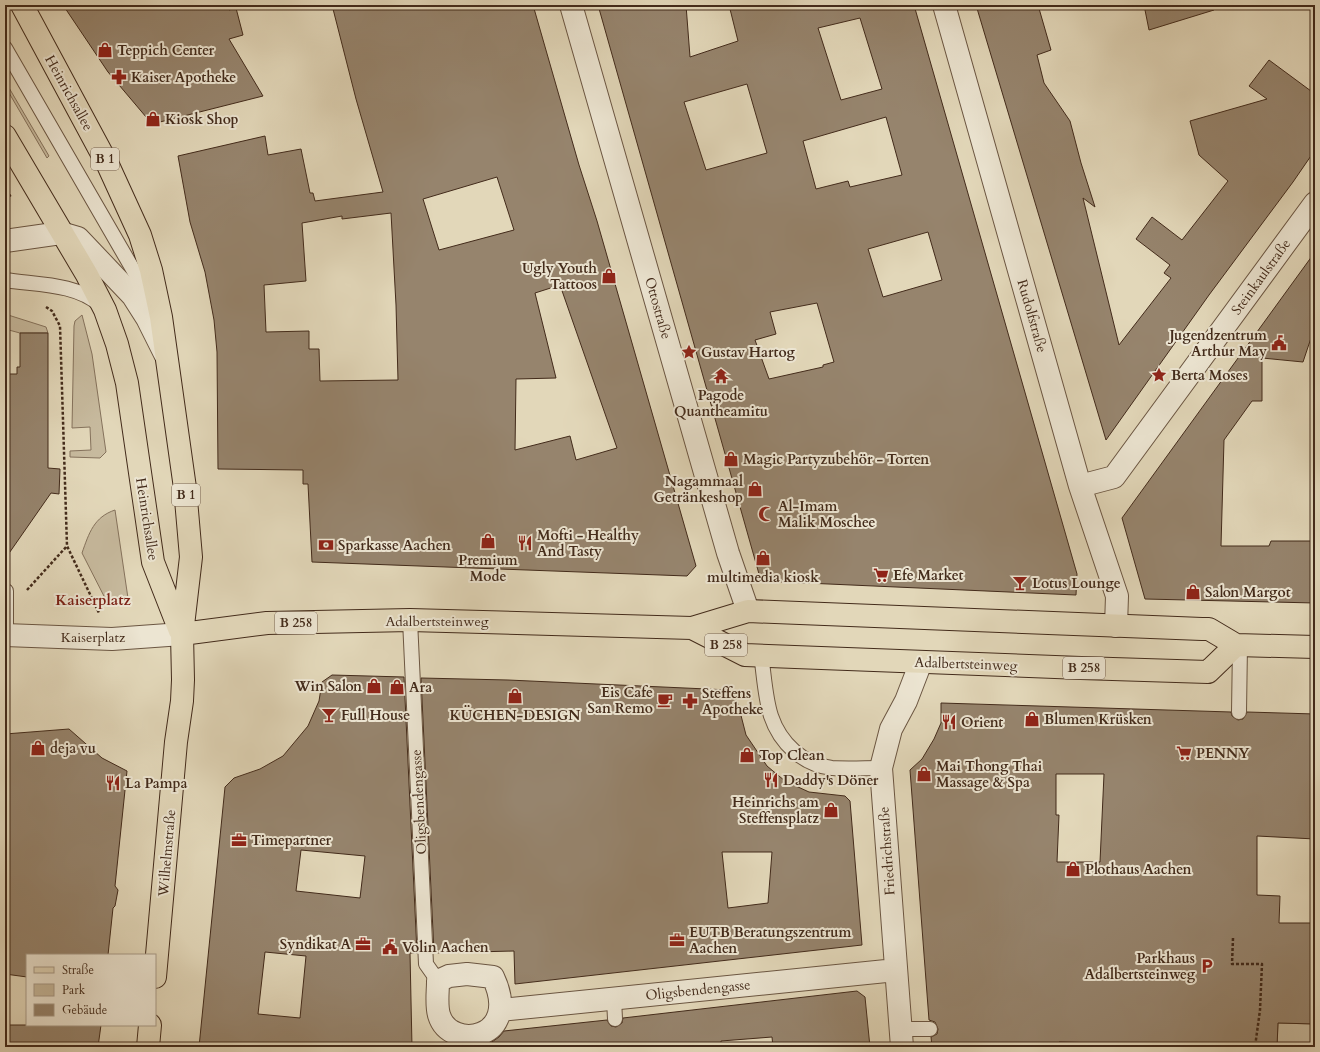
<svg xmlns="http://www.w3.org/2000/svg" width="1320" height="1052" viewBox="0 0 1320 1052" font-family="Cardo,serif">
  <rect width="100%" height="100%" fill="#e2d7b9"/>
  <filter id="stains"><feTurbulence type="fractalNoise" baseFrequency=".005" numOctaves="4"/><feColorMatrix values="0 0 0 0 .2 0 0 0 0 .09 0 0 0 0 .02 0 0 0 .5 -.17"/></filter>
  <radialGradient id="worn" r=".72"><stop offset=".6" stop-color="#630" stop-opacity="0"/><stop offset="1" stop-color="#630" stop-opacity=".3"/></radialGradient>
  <path fill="#c7ba9e" stroke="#85725c" d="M5,81L49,156L47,158L5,86Z
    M5,314L46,327L48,333H20L5,329Z
    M82,315L92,354L106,452L100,458L70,457V451L91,450L90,427L72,428L74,326L75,321Z
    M115,510L129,605L108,604L82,553C89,533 94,517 115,510Z
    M1278,1023L1315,1024V1047H1277Z
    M1058,1037L1096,1043L1250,1047H1059Z"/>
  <path fill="#96846d" stroke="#432b1b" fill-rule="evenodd" d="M63,5H228L229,10L236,8L243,35L229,39L263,96L152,124L108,72Z
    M332,5H533L579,165L597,221L696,566L687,576L312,562L308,484H303V470L218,469L217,352L214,320L205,272L190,222L178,156L265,136L268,155L301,149L310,193H313L315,201L383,192L356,99ZM497,177L514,230L439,250L423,199ZM391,213L396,305L398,380L320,381L319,349H309V331L266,332L264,285L306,281L302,223L342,216V219ZM560,285L617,448L576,460L570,436L515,450L516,379L556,378L535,293Z
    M598,5H686L690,57L738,41L729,5H914L1077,574L1076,595L761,581ZM860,18L882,89L841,100L818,28ZM747,84L767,153L706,170L684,102ZM886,117L902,175L850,187L848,181L816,189L803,141ZM928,232L942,280L883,297L868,249ZM817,303L834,362L823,365V367L769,379L755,340L776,334L770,312Z
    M976,5H1038L1051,50L1037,55L1044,83L1070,121L1081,163L1095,207L1083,198L1119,345L1171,278L1164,273L1170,265L1136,239L1152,217L1182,240L1228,181L1199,155L1190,121L1267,99L1249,86L1269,60L1315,94V150L1293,182L1209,295L1106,440Z
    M1144,5H1213L1214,10L1149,30Z
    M1315,252V330L1312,335L1303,362L1262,358V401H1252L1224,440L1221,546H1269L1271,541H1315V603L1145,599L1122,518Z
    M20,333H48V468L60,469L59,494L51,493L5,559V374H17V367H20Z
    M332,675L404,677L417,953H410L412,1047H199L225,787L234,778L260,769L283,756L308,726L319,701L322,682ZM301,850L365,856L360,898L296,891ZM265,952L306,956L300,1018L258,1014Z
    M421,678L508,680L729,690L736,696L746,735L767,766L785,781L809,792L845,796L850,801L862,945L515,984L514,951L434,953ZM722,852H772L768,903L728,908Z
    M941,703L1231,712L1232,716L1238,720L1243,719L1247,712L1315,714V839L1257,836V895L1280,896L1279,923H1315V1024L1278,1023L1277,1047L1059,1042V1047H932L931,1037L937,1034L938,1029L935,1022L929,1020L910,770L922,759L934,739L941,723ZM1056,774H1104L1100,862H1057L1059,815H1056Z
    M69,729L102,758L127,771L115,886L118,890L115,906L113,908L108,955H27V977L5,974V734Z
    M857,991L865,997L870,1047H773L772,1037L721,1041V1047H489V1044L499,1037L504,1031L607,1020L611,1026L616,1027L622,1023L623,1018Z
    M5,1025H101L98,1047H5Z"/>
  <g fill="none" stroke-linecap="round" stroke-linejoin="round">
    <g stroke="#6b5642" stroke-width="16">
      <path id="lane" d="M5,48L153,304
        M5,280C35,285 76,283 100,305
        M5,591H6V635
        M410,620L426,964L438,981
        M761,655C764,674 765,698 771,716C780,743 803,765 832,768C848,769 865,768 881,768
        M1239,712L1240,645
        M614,999L615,1019
        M901,1029H930"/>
    </g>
    <g stroke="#6b5642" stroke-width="24">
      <path id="street" d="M571,5L728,553L748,611
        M944,5L1080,486L1117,596L1116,626
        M5,241L61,233L78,238L133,296L147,318L165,354
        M1080,486L1114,477L1315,203
        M5,635L112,639L182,634
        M467,974L493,977C523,1040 450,1052 439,1015C436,1005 438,992 438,981L449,976Z
        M501,1010L896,970
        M902,1047L881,768L891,729L906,701L921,662"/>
    </g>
    <g stroke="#432b1b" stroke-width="24">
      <path id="primary" d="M22,5L108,165L140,235L151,270L161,317L185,488L191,557L182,634L183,680L182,701L176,742L155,977
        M5,136L87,275L105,310L117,344L127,383L153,562L180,631
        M692,628L745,655L1081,668L1208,672L1236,645
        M182,634L267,623L410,620L692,628L748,611L1202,629H1209L1236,645L1315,647
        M148,1047L150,1025"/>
    </g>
    <path stroke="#432b1b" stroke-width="2.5" stroke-dasharray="3 2" stroke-linecap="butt" d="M5,198L11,195
      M46,307L52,311L60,326L67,546L99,613
      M27,590L67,546
      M1233,938L1232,964H1262L1260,1010L1255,1047"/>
    <use href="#lane" stroke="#ece5d2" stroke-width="14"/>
    <use href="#street" stroke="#ece5d2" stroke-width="22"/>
    <use href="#primary" stroke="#e2d7b9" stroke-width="22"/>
  </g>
  <defs>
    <g id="shop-bare" transform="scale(1.2)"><path d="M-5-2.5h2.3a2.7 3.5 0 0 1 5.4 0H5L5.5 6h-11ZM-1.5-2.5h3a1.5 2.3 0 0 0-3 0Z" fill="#8f2418" stroke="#ece5d2" stroke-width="2.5" paint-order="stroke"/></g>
    <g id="pharmacy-bare" transform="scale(1.2)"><path d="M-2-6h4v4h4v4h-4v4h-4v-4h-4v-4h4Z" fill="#8f2418" stroke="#ece5d2" stroke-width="2.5" paint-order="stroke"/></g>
    <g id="civic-bare" transform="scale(1.2)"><path d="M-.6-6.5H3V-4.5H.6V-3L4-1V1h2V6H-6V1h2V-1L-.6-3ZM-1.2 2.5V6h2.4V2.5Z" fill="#8f2418" stroke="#ece5d2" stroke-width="2.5" paint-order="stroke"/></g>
    <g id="sight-bare" transform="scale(1.2)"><path d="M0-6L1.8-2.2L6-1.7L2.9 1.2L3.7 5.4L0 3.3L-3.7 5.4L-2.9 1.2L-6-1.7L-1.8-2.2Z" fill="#8f2418" stroke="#ece5d2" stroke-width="2.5" paint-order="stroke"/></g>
    <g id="temple-bare" transform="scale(1.2)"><path d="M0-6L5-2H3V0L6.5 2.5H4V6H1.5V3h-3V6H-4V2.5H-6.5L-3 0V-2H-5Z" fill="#8f2418" stroke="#ece5d2" stroke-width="2.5" paint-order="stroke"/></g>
    <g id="mosque-bare" transform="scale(1.2)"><path d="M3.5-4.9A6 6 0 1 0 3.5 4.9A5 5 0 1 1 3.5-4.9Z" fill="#8f2418" stroke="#ece5d2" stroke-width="2.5" paint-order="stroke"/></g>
    <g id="restaurant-bare" transform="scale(1.2)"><path d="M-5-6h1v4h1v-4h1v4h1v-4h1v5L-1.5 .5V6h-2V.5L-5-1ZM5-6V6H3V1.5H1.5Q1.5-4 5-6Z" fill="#8f2418" stroke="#ece5d2" stroke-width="2.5" paint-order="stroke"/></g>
    <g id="bank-bare" transform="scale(1.2)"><path d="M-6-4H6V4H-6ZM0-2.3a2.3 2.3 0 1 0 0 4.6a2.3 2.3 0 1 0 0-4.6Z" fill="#8f2418" stroke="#ece5d2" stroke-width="2.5" paint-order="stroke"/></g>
    <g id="supermarket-bare" transform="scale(1.2)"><path d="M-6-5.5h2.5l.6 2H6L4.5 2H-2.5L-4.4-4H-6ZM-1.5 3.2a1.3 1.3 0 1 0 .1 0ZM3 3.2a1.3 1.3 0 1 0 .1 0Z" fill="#8f2418" stroke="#ece5d2" stroke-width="2.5" paint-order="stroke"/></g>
    <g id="bar-bare" transform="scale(1.2)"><path d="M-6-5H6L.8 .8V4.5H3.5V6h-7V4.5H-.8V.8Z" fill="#8f2418" stroke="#ece5d2" stroke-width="2.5" paint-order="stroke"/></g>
    <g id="cafe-bare" transform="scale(1.2)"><path d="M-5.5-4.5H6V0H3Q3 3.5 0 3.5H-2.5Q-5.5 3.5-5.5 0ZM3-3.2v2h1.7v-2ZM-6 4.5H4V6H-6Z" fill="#8f2418" stroke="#ece5d2" stroke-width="2.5" paint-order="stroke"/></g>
    <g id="office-bare" transform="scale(1.2)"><path d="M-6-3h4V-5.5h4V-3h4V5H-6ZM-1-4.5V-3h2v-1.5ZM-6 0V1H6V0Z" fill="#8f2418" stroke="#ece5d2" stroke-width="2.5" paint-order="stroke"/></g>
    <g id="parking-bare" transform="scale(1.2)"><path d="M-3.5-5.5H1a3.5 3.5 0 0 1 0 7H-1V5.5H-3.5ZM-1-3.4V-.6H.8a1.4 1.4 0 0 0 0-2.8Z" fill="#8f2418" stroke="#ece5d2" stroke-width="2.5" paint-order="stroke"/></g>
  </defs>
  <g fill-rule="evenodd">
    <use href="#shop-bare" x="105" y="50"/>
    <use href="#pharmacy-bare" x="119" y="77"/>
    <use href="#shop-bare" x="153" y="119"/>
    <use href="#shop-bare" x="609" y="276"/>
    <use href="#civic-bare" x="1279" y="343"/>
    <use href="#sight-bare" x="689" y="352"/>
    <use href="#sight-bare" x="1159" y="375"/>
    <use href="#temple-bare" x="721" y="376"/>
    <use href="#shop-bare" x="731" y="459"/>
    <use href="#shop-bare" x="755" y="489"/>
    <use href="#mosque-bare" x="766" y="514"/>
    <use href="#shop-bare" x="488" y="541"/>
    <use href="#restaurant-bare" x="525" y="543"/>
    <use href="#bank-bare" x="326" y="545"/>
    <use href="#shop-bare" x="763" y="558"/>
    <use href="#supermarket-bare" x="881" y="575"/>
    <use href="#bar-bare" x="1020" y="583"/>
    <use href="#shop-bare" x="1193" y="592"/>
    <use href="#shop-bare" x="374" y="686"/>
    <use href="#shop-bare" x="397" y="687"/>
    <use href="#shop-bare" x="515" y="696"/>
    <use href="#cafe-bare" x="665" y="700"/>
    <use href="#pharmacy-bare" x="690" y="701"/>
    <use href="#bar-bare" x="329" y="715"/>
    <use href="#shop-bare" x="1032" y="719"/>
    <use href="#restaurant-bare" x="949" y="722"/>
    <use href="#shop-bare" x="38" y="748"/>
    <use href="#supermarket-bare" x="1184" y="753"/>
    <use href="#shop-bare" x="747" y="755"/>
    <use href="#shop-bare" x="924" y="774"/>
    <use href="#restaurant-bare" x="771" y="780"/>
    <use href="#restaurant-bare" x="113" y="783"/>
    <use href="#shop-bare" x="831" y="810"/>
    <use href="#office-bare" x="239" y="840"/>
    <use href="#shop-bare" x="1073" y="869"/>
    <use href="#office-bare" x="677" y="940"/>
    <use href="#office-bare" x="363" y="944"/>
    <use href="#civic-bare" x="390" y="947"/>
    <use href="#parking-bare" x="1207" y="966"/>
  </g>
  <g text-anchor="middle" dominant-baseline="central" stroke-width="4" stroke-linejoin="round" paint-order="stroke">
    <g fill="#ece5d2" stroke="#766352" stroke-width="1">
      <rect x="91" y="148" width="28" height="22" rx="3"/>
      <rect x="172" y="484" width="28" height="22" rx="3"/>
      <rect x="275" y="612" width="42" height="22" rx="3"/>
      <rect x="705" y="634" width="42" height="22" rx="3"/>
      <rect x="1063" y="657" width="42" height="22" rx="3"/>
    </g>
    <g font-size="13" font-weight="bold" fill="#432b1b">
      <text x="105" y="159">B 1</text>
      <text x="186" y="495">B 1</text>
      <text x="296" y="623">B 258</text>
      <text x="726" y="645">B 258</text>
      <text x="1084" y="668">B 258</text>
    </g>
    <g font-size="14" font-weight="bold" fill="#432b1b" stroke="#ece5d2" text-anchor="start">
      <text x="117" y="50">Teppich Center</text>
      <text x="131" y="77">Kaiser Apotheke</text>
      <text x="165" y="119">Kiosk Shop</text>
      <text x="597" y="268" text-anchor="end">Ugly Youth<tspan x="597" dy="16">Tattoos</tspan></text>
      <text x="1267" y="335" text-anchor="end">Jugendzentrum<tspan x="1267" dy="16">Arthur May</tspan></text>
      <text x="701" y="352">Gustav Hartog</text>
      <text x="1171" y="375">Berta Moses</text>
      <text x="721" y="395" text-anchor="middle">Pagode<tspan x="721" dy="16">Quantheamitu</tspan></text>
      <text x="743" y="459">Magic Partyzubehör - Torten</text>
      <text x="743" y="481" text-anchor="end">Nagammaal<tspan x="743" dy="16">Getränkeshop</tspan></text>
      <text x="778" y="506">Al-Imam<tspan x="778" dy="16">Malik Moschee</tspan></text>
      <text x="537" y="535">Mofti - Healthy<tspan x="537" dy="16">And Tasty</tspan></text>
      <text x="338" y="545">Sparkasse Aachen</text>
      <text x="488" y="560" text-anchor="middle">Premium<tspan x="488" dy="16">Mode</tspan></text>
      <text x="893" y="575">Efe Market</text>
      <text x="763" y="577" text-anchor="middle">multimedia kiosk</text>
      <text x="1032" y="583">Lotus Lounge</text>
      <text x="1205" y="592">Salon Margot</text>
      <text x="362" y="686" text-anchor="end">Win Salon</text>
      <text x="409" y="687">Ara</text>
      <text x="653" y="692" text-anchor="end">Eis Cafe<tspan x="653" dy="16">San Remo</tspan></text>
      <text x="702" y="693">Steffens<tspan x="702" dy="16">Apotheke</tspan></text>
      <text x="341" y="715">Full House</text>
      <text x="515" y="715" text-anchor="middle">KÜCHEN-DESIGN</text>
      <text x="1044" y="719">Blumen Krüsken</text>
      <text x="961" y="722">Orient</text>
      <text x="50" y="748">deja vu</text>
      <text x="1196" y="753">PENNY</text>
      <text x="759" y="755">Top Clean</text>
      <text x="936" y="766">Mai Thong Thai<tspan x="936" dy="16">Massage &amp; Spa</tspan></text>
      <text x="783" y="780">Daddy's Döner</text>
      <text x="125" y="783">La Pampa</text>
      <text x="819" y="802" text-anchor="end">Heinrichs am<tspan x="819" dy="16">Steffensplatz</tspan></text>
      <text x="251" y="840">Timepartner</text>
      <text x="1085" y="869">Plothaus Aachen</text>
      <text x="689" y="932">EUTB Beratungszentrum<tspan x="689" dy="16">Aachen</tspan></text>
      <text x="351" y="944" text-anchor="end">Syndikat A</text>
      <text x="402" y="947">Volin Aachen</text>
      <text x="1195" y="958" text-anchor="end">Parkhaus<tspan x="1195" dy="16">Adalbertsteinweg</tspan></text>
    </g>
    <g font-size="14" fill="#432b1b" stroke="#ece5d2">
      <text transform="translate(69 93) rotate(61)">Heinrichsallee</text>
      <text transform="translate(1261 277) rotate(-54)">Steinkaulstraße</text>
      <text transform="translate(658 308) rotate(74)">Ottostraße</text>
      <text transform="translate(1032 316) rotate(74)">Rudolfstraße</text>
      <text transform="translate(147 519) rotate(81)">Heinrichsallee</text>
      <text x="437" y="621">Adalbertsteinweg</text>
      <text x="93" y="637">Kaiserplatz</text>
      <text transform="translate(966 664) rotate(2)">Adalbertsteinweg</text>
      <text transform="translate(419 802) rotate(-93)">Oligsbendengasse</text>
      <text transform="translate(887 851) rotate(-94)">Friedrichstraße</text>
      <text transform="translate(167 853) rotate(-85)">Wilhelmstraße</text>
      <text transform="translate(698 990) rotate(-6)">Oligsbendengasse</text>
    </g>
    <g font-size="15" font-weight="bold" fill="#7a1f14" stroke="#ece5d2">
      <text x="93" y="600">Kaiserplatz</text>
    </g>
  </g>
  <rect width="1320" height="1052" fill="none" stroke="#e2d7b9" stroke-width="20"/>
  <rect x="6" y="6" width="1308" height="1040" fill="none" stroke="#432b1b" stroke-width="2"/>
  <rect x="10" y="10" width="1300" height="1032" fill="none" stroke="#432b1b"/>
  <rect x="26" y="954" width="130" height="72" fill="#ece5d2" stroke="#a89b89"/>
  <rect x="34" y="967" width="20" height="6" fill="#e2d7b9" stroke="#a89b89"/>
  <text x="62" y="974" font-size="12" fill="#432b1b">Straße</text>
  <rect x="34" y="984" width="20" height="12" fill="#c7ba9e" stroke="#a89b89"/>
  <text x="62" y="994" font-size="12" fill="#432b1b">Park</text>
  <rect x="34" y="1004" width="20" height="12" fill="#96846d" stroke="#a89b89"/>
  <text x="62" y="1014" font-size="12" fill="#432b1b">Gebäude</text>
  <rect width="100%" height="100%" filter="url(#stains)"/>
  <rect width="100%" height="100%" fill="url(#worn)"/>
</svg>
